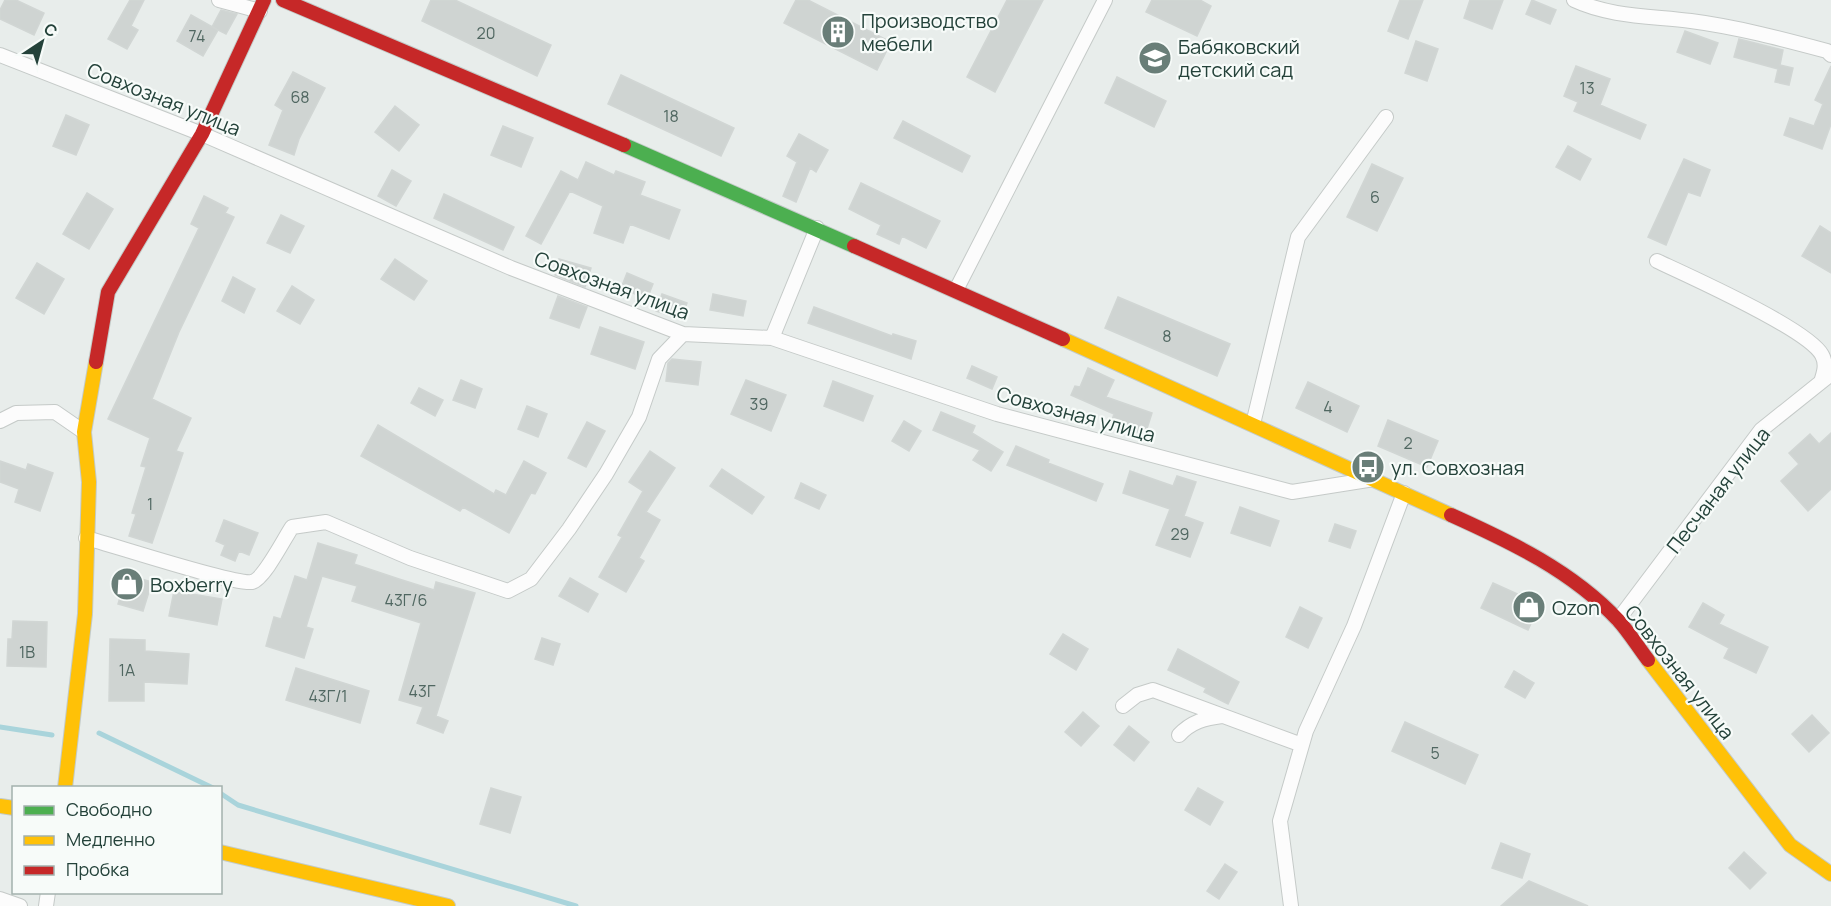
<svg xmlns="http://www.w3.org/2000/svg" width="1831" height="906" viewBox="0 0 1831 906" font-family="Manrope,sans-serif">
  <rect width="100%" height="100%" fill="#e8edeb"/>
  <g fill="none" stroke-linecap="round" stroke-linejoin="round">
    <path stroke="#a9d4db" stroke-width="5" d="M0,727L52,735
      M99,733L213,788
      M220,793L238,805L576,906"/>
  </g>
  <path fill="#cfd4d2" stroke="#d1d6d4" stroke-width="1.5" d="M5,0H16L44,13L34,35L0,19V10Z
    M130,0H144L131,26L138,30L127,49L108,39Z
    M431,0H455L551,45L537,76L422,21Z
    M796,0H808L891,42L877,70L784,23Z
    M1007,0H1043L995,92L967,77Z
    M1152,0H1200L1211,6L1197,36L1146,12Z
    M1400,0H1423L1408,39L1388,31Z
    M1470,0H1503L1492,29L1464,18Z
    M1532,0L1556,10L1550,24L1526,14Z
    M221,10L237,14L226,34L212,27Z
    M191,15L218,30L203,56L177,41Z
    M1685,31L1718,43L1710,64L1677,52Z
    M1739,39L1783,50L1780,65L1793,68L1789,85L1775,82L1778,69L1734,57Z
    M1416,41L1438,49L1427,81L1405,73Z
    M1576,66L1610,79L1600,105L1646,125L1640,139L1574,111L1578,102L1564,96Z
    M1831,66V124L1822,149L1784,135L1790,118L1814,126L1823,104L1815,100Z
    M293,72L325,88L299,139L294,155L269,145L283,110L275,105Z
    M621,75L734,128L721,156L608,104Z
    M1117,77L1166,101L1154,127L1105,103Z
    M395,106L419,125L399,151L375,132Z
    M66,115L89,125L76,155L53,146Z
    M903,121L970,156L962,172L894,138Z
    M503,126L533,138L521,167L491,155Z
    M799,134L828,150L816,172L810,168L796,202L783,196L797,162L787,156Z
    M1568,146L1591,159L1580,180L1556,167Z
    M1684,159L1710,170L1700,196L1688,192L1666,245L1648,237Z
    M586,162L614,175L616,171L645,182L640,195L680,210L669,239L630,224L623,243L594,233L603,206L570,191L541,244L526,236L561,171L578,180Z
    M1372,164L1403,178L1377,231L1347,217Z
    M392,170L411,181L396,206L378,196Z
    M861,183L940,221L926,248L902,236L899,244L877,234L881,225L849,209Z
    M87,193L113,209L89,249L63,234Z
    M444,194L514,227L503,250L434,218Z
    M204,196L228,208L225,213L234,217L179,332L152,399L191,418L176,451L183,453L152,543L129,536L136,514L132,513L146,467L141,466L150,438L108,419L199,228L191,224Z
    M281,215L304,226L290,253L267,243Z
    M1820,226L1831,233V273L1802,256Z
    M395,259L427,281L414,300L381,279Z
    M559,259L591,268L585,287L555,275Z
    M37,263L64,279L44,314L16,298Z
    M627,273L653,284L647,299L621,288Z
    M233,277L255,289L244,313L222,301Z
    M292,286L314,300L300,324L277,311Z
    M662,294L687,303L681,319L656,311Z
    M713,294L746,301L743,316L710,310Z
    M558,296L587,307L579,328L550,318Z
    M1118,297L1230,344L1217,376L1105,328Z
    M814,307L892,336L893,334L916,341L911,359L808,323Z
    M600,327L644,342L635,369L591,354Z
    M672,359L701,362L698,385L666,381L668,363Z
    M972,366L997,377L992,389L967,378Z
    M1088,368L1114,380L1106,397L1152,413L1145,435L1111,423L1114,414L1071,395L1075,386L1080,387Z
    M461,380L482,389L475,408L453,400Z
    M746,380L786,395L771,431L731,414Z
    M833,381L873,396L863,421L824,406Z
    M1308,382L1359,406L1347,432L1296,408Z
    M419,388L443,400L435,416L411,403Z
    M527,406L547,414L538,437L518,429Z
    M941,412L975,426L972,433L1003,452L991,471L973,460L980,450L933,430Z
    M1388,420L1438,441L1427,467L1378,446Z
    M904,421L921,431L909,451L892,441Z
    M587,422L605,431L586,467L568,458Z
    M378,425L494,494L496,490L506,495L524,461L546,473L535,494L531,493L509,533L463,507L460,511L361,456Z
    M1831,433V489L1808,511L1781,481L1799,464L1789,453L1810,434L1819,444Z
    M1016,446L1049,460L1048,463L1103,484L1096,501L1007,465Z
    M650,451L675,468L646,512L660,520L639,558L644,561L626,592L599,577L622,537L618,535L643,491L629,482Z
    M0,461L26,470L28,464L53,473L40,511L15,502L19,489L0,482Z
    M722,469L764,497L752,514L710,486Z
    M1130,471L1173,486L1177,476L1196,482L1184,516L1203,523L1190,557L1156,545L1170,509L1123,493Z
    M801,483L826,495L819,509L795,498Z
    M1240,507L1279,521L1270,546L1231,533Z
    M224,520L258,533L249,555L239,551L235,561L221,555L225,545L216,541Z
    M1335,524L1356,531L1350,548L1329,541Z
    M318,543L357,555L354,564L399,579L434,590L436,582L475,593L436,716L448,721L443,733L417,723L423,707L399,700L421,623L352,601L357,586L322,576L306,627L313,629L304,658L266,646L274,617L281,619L295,576L307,580Z
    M127,575L152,582L143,611L118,604Z
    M570,578L598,594L588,612L559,596Z
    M1493,583L1540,604L1528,630L1481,608Z
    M174,591L222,599L217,625L169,616Z
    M1703,603L1724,615L1719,624L1768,647L1756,673L1724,658L1729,648L1689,627Z
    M1300,607L1322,618L1308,648L1286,637Z
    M13,621L47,622L46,667L7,666L8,639H12Z
    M1063,634L1088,649L1076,670L1050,654Z
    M542,638L560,644L553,665L535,659Z
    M110,639L145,640V651L189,654L187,684L144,682V701H109Z
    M1178,649L1239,682L1228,704L1204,692L1206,688L1168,670Z
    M296,668L369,691L360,723L286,700Z
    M1514,671L1534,683L1525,698L1505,687Z
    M1083,712L1099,726L1081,746L1065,732Z
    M1812,715L1829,733L1809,752L1792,734Z
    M1405,722L1478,755L1465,784L1392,751Z
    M1129,726L1149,742L1134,761L1114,745Z
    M491,788L521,797L510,833L480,824Z
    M1198,788L1223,802L1210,825L1185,810Z
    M1501,843L1530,854L1522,878L1492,868Z
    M1744,852L1766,873L1750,889L1729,868Z
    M1225,864L1237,872L1219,899L1207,891Z
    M1529,881L1588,906H1501Z"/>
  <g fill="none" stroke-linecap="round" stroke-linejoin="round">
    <g stroke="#c5cac8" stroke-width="16">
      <path id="street" d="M219,0L260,11
        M1574,0C1610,17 1652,16 1691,21C1737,27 1782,39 1827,51L1831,55
        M0,55L202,134L511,268L683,334L772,338L997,414L1292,492L1374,479
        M1657,261C1689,276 1808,329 1822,355C1827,364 1824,373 1821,382
        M956,290L1105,0
        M772,338L817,228
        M0,421L16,413L55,412L84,432
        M1253,424L1298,237L1386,117
        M86,538C113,545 234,585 252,582C264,579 284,539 292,527L326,522L410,558L508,591L531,579L569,529L606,474L639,417L659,359L683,334
        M1618,620L1761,430L1831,374
        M1123,706L1137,695L1153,690L1302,745
        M1179,735C1191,722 1205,718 1222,716
        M0,899L20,906
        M46,906L48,892
        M1291,906L1280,821L1306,731L1354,626L1404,493"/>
    </g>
    <g stroke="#c3cbc8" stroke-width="16">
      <path id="fast" d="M624,145L854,246"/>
    </g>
    <g stroke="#c3cbc8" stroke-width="16">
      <path id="slow" d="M1063,339L1451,515
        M1648,660L1790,845L1831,874
        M65,788L85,614L89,482L84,432L96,362
        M0,806L14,808
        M220,852L448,906"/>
    </g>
    <g stroke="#c3cbc8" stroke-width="16">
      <path id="jam" d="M283,0L624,145
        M854,246L1063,339
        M96,362L108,292L202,134L264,0
        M1451,515C1511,542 1572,571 1618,620C1629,632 1638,647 1648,660"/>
    </g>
    <use href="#street" stroke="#fcfcfc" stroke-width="14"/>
    <use href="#fast" stroke="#4caf50" stroke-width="14"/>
    <use href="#slow" stroke="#ffc107" stroke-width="14"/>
    <use href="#jam" stroke="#c62828" stroke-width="14"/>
  </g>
  <defs>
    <g id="building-disc" transform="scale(1.725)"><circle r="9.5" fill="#697e78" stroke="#f7fbf9"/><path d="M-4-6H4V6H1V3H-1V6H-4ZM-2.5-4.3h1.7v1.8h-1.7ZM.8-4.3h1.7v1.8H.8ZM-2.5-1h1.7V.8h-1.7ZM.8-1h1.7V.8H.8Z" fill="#fff"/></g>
    <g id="school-disc" transform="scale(1.725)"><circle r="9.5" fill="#697e78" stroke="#f7fbf9"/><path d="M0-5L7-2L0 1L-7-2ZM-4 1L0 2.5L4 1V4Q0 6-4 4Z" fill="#fff"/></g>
    <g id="bus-disc" transform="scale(1.725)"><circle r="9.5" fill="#697e78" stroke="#f7fbf9"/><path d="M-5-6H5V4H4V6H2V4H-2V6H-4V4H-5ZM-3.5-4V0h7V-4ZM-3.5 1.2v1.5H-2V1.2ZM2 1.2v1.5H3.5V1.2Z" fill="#fff"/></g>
    <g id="shop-disc" transform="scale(1.725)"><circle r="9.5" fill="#697e78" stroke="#f7fbf9"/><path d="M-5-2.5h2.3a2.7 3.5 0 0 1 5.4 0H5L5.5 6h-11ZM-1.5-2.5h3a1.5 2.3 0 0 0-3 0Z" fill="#fff"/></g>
  </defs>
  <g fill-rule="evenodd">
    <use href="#building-disc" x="838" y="32"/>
    <use href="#school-disc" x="1155" y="58"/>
    <use href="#bus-disc" x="1368" y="467"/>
    <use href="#shop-disc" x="127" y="584"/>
    <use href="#shop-disc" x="1529" y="607"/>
  </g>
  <g text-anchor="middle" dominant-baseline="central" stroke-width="4.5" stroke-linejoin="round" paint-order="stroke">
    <g font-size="16" fill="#506761">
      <text x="486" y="33">20</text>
      <text x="197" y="36">74</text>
      <text x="1587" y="88">13</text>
      <text x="300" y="97">68</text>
      <text x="671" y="116">18</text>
      <text x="1375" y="197">6</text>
      <text x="1167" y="336">8</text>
      <text x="759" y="404">39</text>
      <text x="1328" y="407">4</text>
      <text x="1408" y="443">2</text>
      <text x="150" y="504">1</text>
      <text x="1180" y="534">29</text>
      <text x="406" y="600">43Г/6</text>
      <text x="27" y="652">1В</text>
      <text x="127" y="670">1А</text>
      <text x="422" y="691">43Г</text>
      <text x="328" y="696">43Г/1</text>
      <text x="1435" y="753">5</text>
    </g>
    <g font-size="20" fill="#24423a" stroke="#f7fbf9" text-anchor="start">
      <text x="861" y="20">Производство<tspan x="861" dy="23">мебели</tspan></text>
      <text x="1178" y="46">Бабяковский<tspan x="1178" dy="23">детский сад</tspan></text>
      <text x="1391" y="467">ул. Совхозная</text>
      <text x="150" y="584">Boxberry</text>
      <text x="1552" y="607">Ozon</text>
    </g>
    <g font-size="20" fill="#24423a" stroke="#f7fbf9">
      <text transform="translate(164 99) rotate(22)">Совхозная улица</text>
      <text transform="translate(612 285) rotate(20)">Совхозная улица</text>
      <text transform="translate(1076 414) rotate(15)">Совхозная улица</text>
      <text transform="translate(1718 490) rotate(-52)">Песчаная улица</text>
      <text transform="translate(1680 672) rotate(52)">Совхозная улица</text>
    </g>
  </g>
  <rect x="12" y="786" width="210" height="108" fill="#f7fbf9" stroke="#a3b1ad" stroke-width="1.5"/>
  <rect x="24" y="806" width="30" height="9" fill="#4caf50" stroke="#a3b1ad" stroke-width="1.5"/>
  <text x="66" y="816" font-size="18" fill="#24423a">Свободно</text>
  <rect x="24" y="836" width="30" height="9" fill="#ffc107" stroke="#a3b1ad" stroke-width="1.5"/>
  <text x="66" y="846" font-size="18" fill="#24423a">Медленно</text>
  <rect x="24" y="866" width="30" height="9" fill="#c62828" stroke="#a3b1ad" stroke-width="1.5"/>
  <text x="66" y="876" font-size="18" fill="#24423a">Пробка</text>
  <g transform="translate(42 42) rotate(36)" stroke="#f7fbf9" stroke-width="4.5" paint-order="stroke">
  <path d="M0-4.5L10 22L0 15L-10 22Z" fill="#24423a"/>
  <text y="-9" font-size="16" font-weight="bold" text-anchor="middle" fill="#24423a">С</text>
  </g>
</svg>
